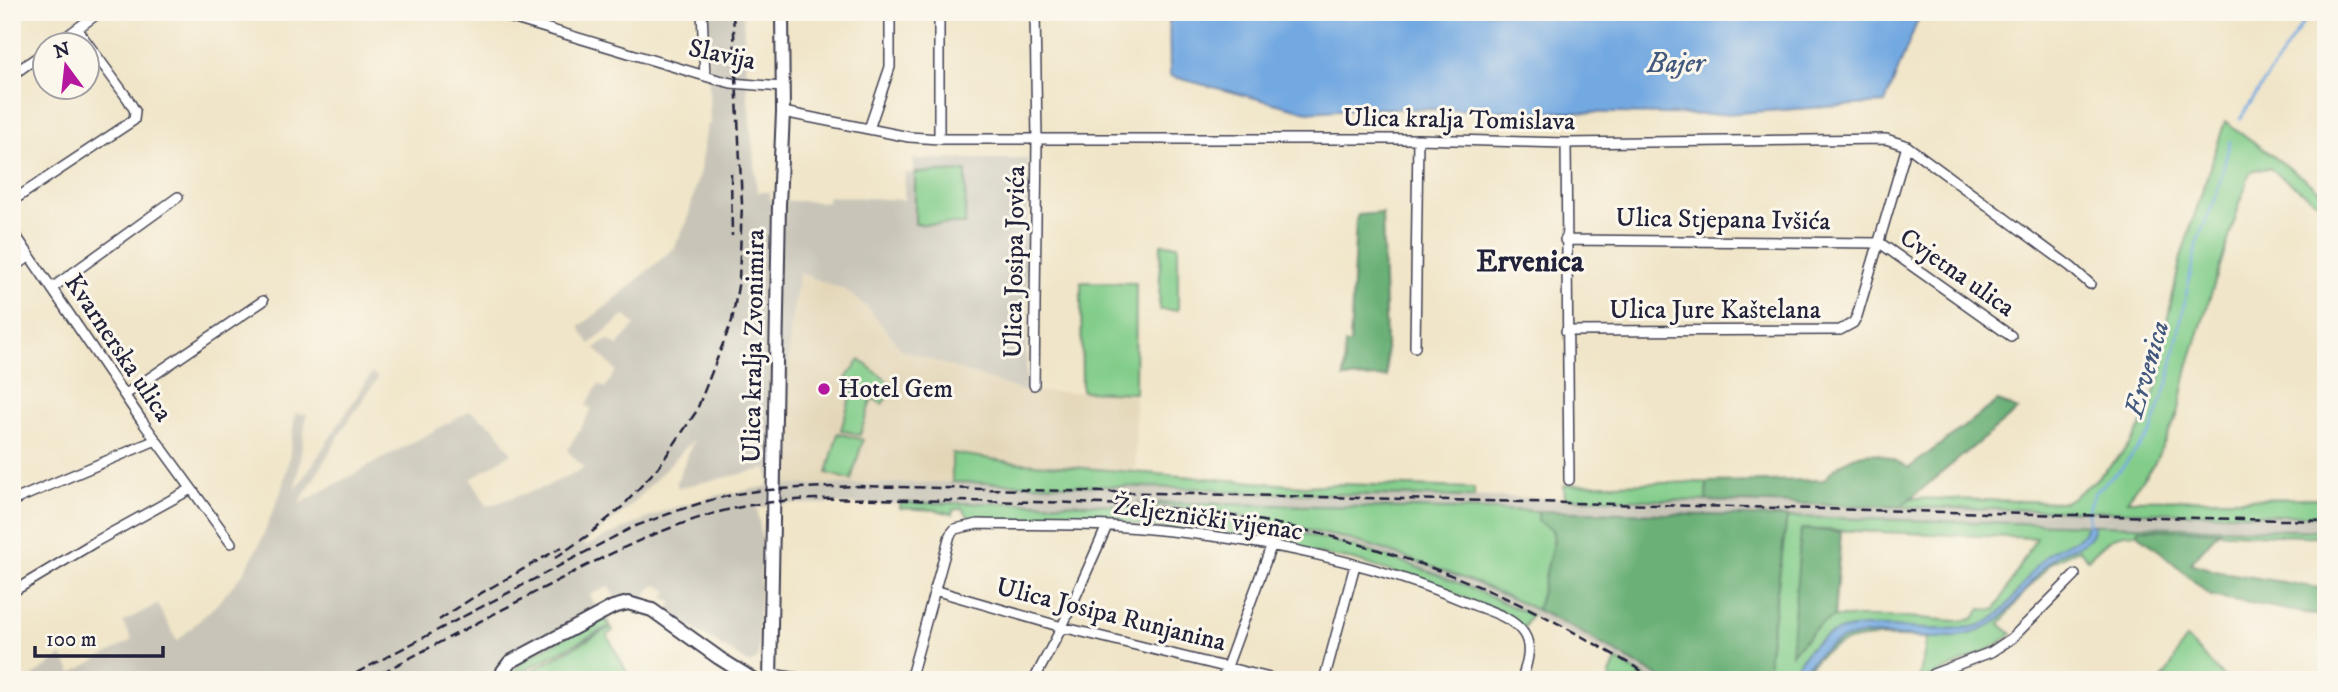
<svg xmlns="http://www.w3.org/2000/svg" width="2338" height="692" viewBox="0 0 2338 692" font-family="'IM FELL DW Pica',serif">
  <rect width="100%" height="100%" fill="#fbf7ec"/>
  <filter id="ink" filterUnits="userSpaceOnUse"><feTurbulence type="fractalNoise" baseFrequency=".0143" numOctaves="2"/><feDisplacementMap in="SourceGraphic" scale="14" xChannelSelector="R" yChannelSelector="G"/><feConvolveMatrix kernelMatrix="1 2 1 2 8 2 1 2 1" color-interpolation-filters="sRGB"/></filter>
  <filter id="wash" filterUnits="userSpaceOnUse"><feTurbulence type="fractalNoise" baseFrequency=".00686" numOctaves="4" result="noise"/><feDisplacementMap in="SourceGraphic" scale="28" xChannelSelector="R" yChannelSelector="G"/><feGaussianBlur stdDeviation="1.57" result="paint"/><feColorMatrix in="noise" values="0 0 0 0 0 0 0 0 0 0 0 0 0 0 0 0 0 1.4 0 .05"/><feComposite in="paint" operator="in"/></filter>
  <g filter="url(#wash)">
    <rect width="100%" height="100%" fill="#f0e5c8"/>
    <path fill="#e3d6b7" d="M798,273L845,290L867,307L902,350L1026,392L1135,393L1136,474L1011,462L953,453L952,482L786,485L790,329Z"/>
    <path fill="#c8c4b8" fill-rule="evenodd" d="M707,12H743L747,89L757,192H770V200L827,202L828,196L904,200L905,173H914L913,159H1028L1026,392L902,350L867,307L845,290L799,273L790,329L787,485L952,482L1218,490L1220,492L1308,494L1565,498L2255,514L2326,516V531L1136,502L1265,520L1382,549L1479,584L1546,614L1665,680H1650L1585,642L1464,585L1393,559L1341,544L1264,525L1116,505L788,504L757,508L762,541L758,658L750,664L667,612L673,603L664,597L668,591L657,585L651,588L642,600L620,599L617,601L609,587L590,595L597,611L506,659L497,680H27L62,656L72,673L132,640L123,622L157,604L177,641L217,604L244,572L259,545L281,492L289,459L295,413L307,414L295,491L372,373L378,378L344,428L299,504L470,411L494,427L512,453L471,479L487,506L545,487L584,468L567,450L592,409L586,405L599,384L605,388L616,371L595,348L608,340L618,346L635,325L625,315L590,344L579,327L608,305L674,248L687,222L701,166L707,125H710ZM694,439L677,481V488L764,469L768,470L769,486L715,496L664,511L585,546L583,544L626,510Z"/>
    <path fill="#83cd8b" stroke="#527863" stroke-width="2" fill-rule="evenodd" d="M2225,121L2326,195V208L2269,168L2254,170L2249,175L2188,367L2178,414L2154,464L2127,500L2326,498V516L1900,507L1910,498L2065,502C2089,488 2126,454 2139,430C2145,420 2148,407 2153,395C2160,379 2170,360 2156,346L2163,340L2181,257Z
      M966,171L965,224H915V173Z
      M1161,244L1178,245V310H1159Z
      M1081,282L1136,283L1135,393L1082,391Z
      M860,360L895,387L882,404L872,398L860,435L841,430L854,384L846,378Z
      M838,433L863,440L851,480L827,473Z
      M952,453L1011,462L1304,486L1341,484L1474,488V497L1220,492L1218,489L952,482Z
      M1707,482L1706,501L1565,498L1564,485Z
      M1137,502L1538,511L1539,521L1552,530L1554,539L1537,610L1479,584L1382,549L1344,538L1231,514Z
      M900,503C972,504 1046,501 1118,505C1207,511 1309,531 1393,559C1441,574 1486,595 1531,615L1524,628L1443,588L1354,560L1109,520H977L968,516L962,508L953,510L952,514L936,510L900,508Z
      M1787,517L2326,531V537L2138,529L2137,534C2115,531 2102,545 2088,559L2079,549L2052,562L2025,592L2000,624L2012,634L1992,648L1924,680H1919L1927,638C1875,636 1830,630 1800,680H1769V652ZM1801,529L2036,538L1995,610L1981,609L1973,619L1957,621L1907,617H1834L1819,625L1792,653Z
      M605,618L610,626L509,678C521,654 580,631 605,618Z
      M611,627L613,631L607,635L631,680H515Z
      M2186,638L2227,680H2161C2175,665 2176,651 2186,638Z
      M1616,660L1650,680H1613L1609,677Z"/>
    <path fill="#6ab077" stroke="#466959" stroke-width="2" d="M1382,213L1387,377L1344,378L1345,344H1350L1356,220L1358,215Z
      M1998,401L2018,410L1900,507L1706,501L1707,482L1824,480C1835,465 1858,450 1878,454C1888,456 1900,464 1909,468Z
      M1538,511L1787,517L1769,652V680H1665L1577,630L1537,610L1554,539L1552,530L1538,521Z
      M1801,529L1841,532L1834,617L1819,625L1791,654Z
      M2138,529L2219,531L2191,563L2215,571L2326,589V617L2211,596L2162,553L2137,534Z"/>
    <path fill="#73a9e1" stroke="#4a668e" stroke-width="2" d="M1169,12H1921L1885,103L1709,115L1370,108L1308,112L1170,76Z
      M2086,525H2094C2093,546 2068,547 2055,557C2028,578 2014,616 1983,629C1915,659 1849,597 1797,680H1788C1795,668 1802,655 1813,645C1849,614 1905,632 1948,629C1958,628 1970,629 1980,625C2008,616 2022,580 2042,560C2045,557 2050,552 2054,550C2067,542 2082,542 2086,525Z"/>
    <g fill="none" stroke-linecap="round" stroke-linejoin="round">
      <path stroke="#73a9e1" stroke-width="2.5" d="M2240,119L2310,12
        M2088,526V508L2094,493L2121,469L2151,432L2168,383L2197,242L2216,197L2230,141"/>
    </g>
  </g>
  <g filter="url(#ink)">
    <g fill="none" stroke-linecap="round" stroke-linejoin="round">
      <g stroke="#413f50" stroke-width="12">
        <path id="minor" d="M492,12L715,79L731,83L782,87
          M702,12L705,76
          M939,12V139
          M53,46L100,12
          M12,75L46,51
          M783,112L909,137L939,139H1418L1566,143L1886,139L1907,146L2071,267L2090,284
          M869,129L890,67V12
          M1566,143L1569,480
          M12,201L134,120L135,111L128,99L77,29
          M12,230L142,421L231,543
          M1565,240L1880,243L2011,336
          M12,269L30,256
          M52,288L178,197
          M1566,331L1840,330L1853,323L1857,316L1907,146
          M1415,347L1418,139
          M1034,385L1037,140L1035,12
          M126,394L263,301
          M12,501L156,440
          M934,590L1062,627L1278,680
          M12,592L95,542L191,489
          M771,674L812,680
          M910,680L950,535L955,529L978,524C1022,525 1067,524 1111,526C1233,534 1356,555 1469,603C1486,610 1514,617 1524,634C1533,648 1526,665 1522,680
          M1034,680L1062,627L1107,526
          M1222,680L1272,544
          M1324,680L1355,565
          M1927,680L1933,674L1991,652L2012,638L2075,575"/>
      </g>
      <g stroke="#413f50" stroke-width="16">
        <path id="major" d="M501,680L503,671L510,662L613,607L628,603L652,610L719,658L754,680
          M770,680L779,205L783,112L782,12"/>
      </g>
      <use href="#minor" stroke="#fff" stroke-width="9"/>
      <use href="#major" stroke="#fff" stroke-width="12"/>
      <path stroke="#22223b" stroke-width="2.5" stroke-dasharray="10 5" stroke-linecap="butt" d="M731,173L732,236
        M555,558L587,536L622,507L660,465L696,412L732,321L739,280L742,204L733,12
        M439,620L471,599L562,547
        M343,680L633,527C666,515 698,502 732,495C773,487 816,488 858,486L2326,521
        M368,680C423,651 477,623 532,594C593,562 653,530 719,512C794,492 875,500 951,501C1052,502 1152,502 1252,519C1352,537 1453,571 1544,616C1582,636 1620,658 1657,680"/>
    </g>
  </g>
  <circle fill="#b5179e" stroke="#fbf7ec" stroke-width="2.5" cx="824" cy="389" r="7"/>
  <g text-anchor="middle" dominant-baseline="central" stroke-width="6" stroke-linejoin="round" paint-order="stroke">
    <g font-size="26" fill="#22223b" stroke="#fbf7ec">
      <text transform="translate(722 55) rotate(12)">Slavija</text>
      <text transform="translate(1459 120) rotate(1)">Ulica kralja Tomislava</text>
      <text transform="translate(1723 220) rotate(1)">Ulica Stjepana Ivšića</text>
      <text transform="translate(1015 262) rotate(-89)">Ulica Josipa Jovića</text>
      <text transform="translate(1957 273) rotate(35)">Cvjetna ulica</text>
      <text x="1715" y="310">Ulica Jure Kaštelana</text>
      <text transform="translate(754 346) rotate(-89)">Ulica kralja Zvonimira</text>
      <text transform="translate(118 348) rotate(56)">Kvarnerska ulica</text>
      <text transform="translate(1208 519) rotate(8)">Željeznički vijenac</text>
      <text transform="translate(1111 615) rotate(14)">Ulica Josipa Runjanina</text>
    </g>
    <g font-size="26" fill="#22223b" stroke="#fbf7ec" text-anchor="start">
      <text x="838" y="389">Hotel Gem</text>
    </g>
    <g font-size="28" font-style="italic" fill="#42587d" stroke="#fbf7ec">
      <text x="1676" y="63">Bajer</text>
      <text transform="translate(2147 369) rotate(-74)">Ervenica</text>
    </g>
    <g font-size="30" font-weight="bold" fill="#22223b" stroke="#fbf7ec">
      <text x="1530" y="262">Ervenica</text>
    </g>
  </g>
  <rect width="2338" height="692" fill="none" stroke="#fbf7ec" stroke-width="42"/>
  <g transform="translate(66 66) rotate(345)"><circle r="33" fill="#fbf7ec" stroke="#a4a2a5" stroke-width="2"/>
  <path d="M0-5L12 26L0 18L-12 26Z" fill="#b5179e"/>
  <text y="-10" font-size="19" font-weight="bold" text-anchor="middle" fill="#22223b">N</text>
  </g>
  <path d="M35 646v10h128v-10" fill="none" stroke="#22223b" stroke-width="3.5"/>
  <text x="46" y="646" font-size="21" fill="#22223b" stroke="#fbf7ec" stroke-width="5" paint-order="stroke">100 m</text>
</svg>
